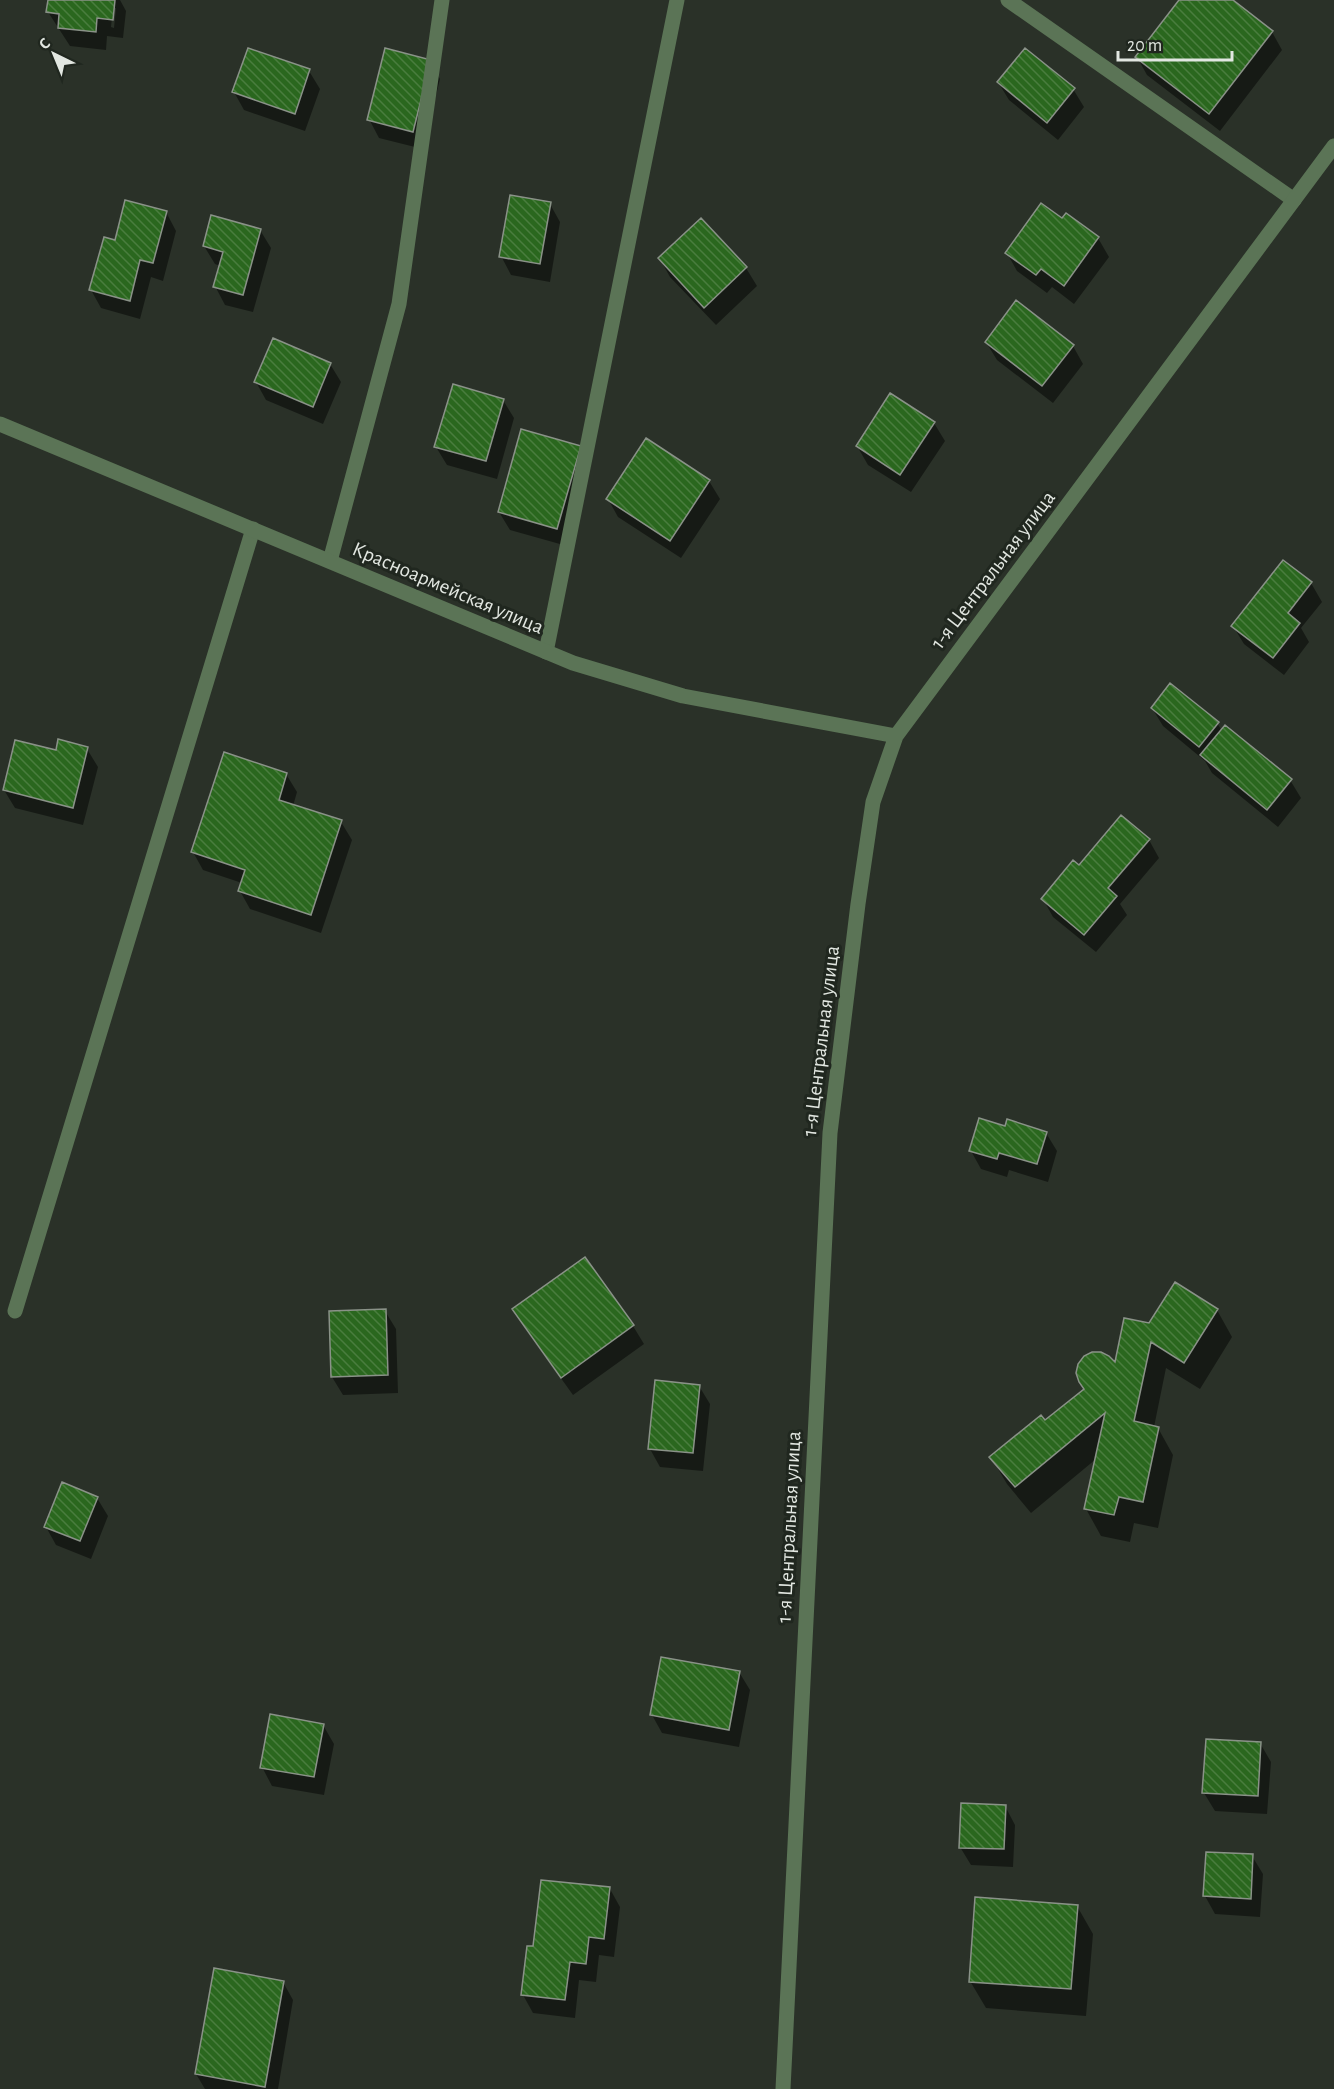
<svg xmlns="http://www.w3.org/2000/svg" width="1334" height="2089" viewBox="0 0 1334 2089" font-family="'Alegreya Sans',sans-serif">
  <defs>
    <pattern id="building-back-hatch" width="6" height="6" patternUnits="userSpaceOnUse" patternTransform="scale(1.5)"><rect width="6" height="6" fill="#2a671e"/><path d="M-1 5l2 2M0 0l6 6M5-1l2 2" fill="none" stroke="#497d3e"/></pattern>
  </defs>
  <rect width="100%" height="100%" fill="#2a3128"/>
  <path fill="#0007" fill-rule="evenodd" d="M49,0H120L126,11L123,38L107,36L106,50L70,46L48,12ZM113,8H116L114,28L111,27Z
    M1181,0H1231L1272,32L1282,50L1220,131L1147,75L1137,57Z
    M430,61L440,79L423,149L379,138L369,119Z
    M309,71L320,89L305,131L244,110L234,92Z
    M998,82L1073,89L1084,107L1058,140L1009,100Z
    M550,204L560,222L550,282L511,275L501,256Z
    M166,212L176,231L163,281L151,277L140,319L101,308L91,290L116,242Z
    M1066,215L1098,238L1109,257L1074,304L1052,287L1047,293L1017,271L1007,253L1062,221Z
    M260,230L271,248L253,312L225,305L215,286L220,266L215,264L204,246Z
    M660,259L746,268L757,286L716,325L670,277Z
    M986,342L1073,346L1083,364L1053,403L997,360Z
    M330,364L341,382L323,424L266,400L256,382Z
    M503,400L514,418L497,479L447,465L436,447Z
    M934,423L945,441L911,492L868,465L857,446Z
    M522,431L591,465L567,546L510,530L499,512Z
    M709,481L720,499L681,558L618,517L608,499Z
    M1283,562L1311,583L1322,602L1301,628L1309,642L1284,675L1244,644L1233,626Z
    M1152,708L1217,723L1222,731L1290,780L1301,798L1278,827L1212,773L1205,761L1163,726Z
    M87,749L98,767L83,825L15,808L4,790L57,752Z
    M286,774L297,792L293,806L341,822L352,840L321,933L250,909L240,891L242,883L203,870L193,852Z
    M1149,840L1159,858L1120,904L1127,915L1096,952L1053,917L1043,899L1080,867Z
    M1006,1128L1046,1133L1057,1151L1048,1182L1009,1170L1007,1177L981,1169L971,1151Z
    M585,1259L633,1326L644,1344L573,1395L525,1328L514,1310Z
    M1217,1310L1232,1337L1200,1389L1166,1368L1154,1427L1158,1428L1173,1455L1158,1528L1134,1523L1130,1542L1101,1536L1086,1509L1096,1459L1031,1513L1007,1484L991,1457L1045,1422L1116,1365L1150,1325Z
    M385,1311L396,1329L398,1393L343,1395L332,1377Z
    M699,1386L710,1404L703,1471L660,1467L650,1449Z
    M97,1498L108,1516L91,1559L56,1545L46,1527Z
    M739,1672L750,1690L739,1747L662,1733L652,1715Z
    M323,1725L334,1744L324,1795L272,1786L262,1767Z
    M1260,1743L1271,1762L1267,1814L1215,1811L1204,1793Z
    M1005,1806L1015,1825L1013,1867L971,1865L960,1847Z
    M1252,1856L1263,1874L1260,1917L1215,1914L1205,1896Z
    M610,1889L620,1907L614,1957L599,1955L596,1982L579,1980L575,2018L533,2013L523,1995L534,1948Z
    M1077,1906L1093,1934L1086,2016L986,2008L970,1981Z
    M283,1982L293,2000L278,2089H205L196,2074Z"/>
  <path fill="url(#building-back-hatch)" stroke="#8a9288" stroke-width="1.5" d="M48,0H115L113,20L97,18L96,32L58,28L59,14L46,12Z
    M1179,0H1233L1273,31L1209,114L1135,57Z
    M248,48L310,69L295,114L232,92Z
    M385,48L431,60L413,132L367,120Z
    M1025,48L1075,88L1047,123L997,82Z
    M510,195L551,202L540,264L499,257Z
    M125,200L167,211L153,263L140,260L130,301L89,290L104,237L115,240Z
    M1041,203L1062,218L1066,213L1099,237L1064,286L1041,269L1036,275L1005,253Z
    M211,215L261,229L243,295L213,287L223,252L203,246Z
    M701,218L747,267L704,308L658,258Z
    M1016,300L1074,345L1042,386L985,342Z
    M273,338L331,363L313,407L254,382Z
    M453,384L504,399L486,461L434,447Z
    M890,393L935,422L900,475L856,446Z
    M521,429L581,446L557,529L498,512Z
    M646,438L710,480L670,541L606,499Z
    M1283,560L1312,582L1288,613L1300,623L1273,658L1231,626Z
    M1170,683L1219,722L1199,747L1151,708Z
    M1225,725L1292,779L1267,810L1200,755Z
    M58,739L88,747L73,808L3,790L15,740L56,750Z
    M224,752L287,773L279,800L342,820L311,915L238,891L245,870L191,852Z
    M1121,815L1150,839L1108,888L1117,896L1084,935L1041,899L1073,860L1079,865Z
    M979,1118L1005,1126L1007,1119L1047,1132L1037,1164L999,1153L997,1159L969,1151Z
    M585,1257L634,1325L561,1378L512,1309Z
    M1175,1282L1218,1309L1184,1363L1151,1342L1134,1421L1159,1427L1143,1502L1119,1497L1114,1515L1084,1509L1105,1413L1015,1487L989,1457L1041,1415L1045,1420L1084,1389L1079,1382L1076,1373L1078,1364L1084,1356L1092,1352H1101L1109,1356L1115,1362L1124,1318L1149,1323Z
    M386,1309L388,1375L331,1377L329,1311Z
    M655,1380L700,1385L693,1453L648,1449Z
    M62,1482L98,1497L80,1541L44,1527Z
    M661,1657L740,1671L729,1730L650,1715Z
    M270,1714L324,1724L314,1777L260,1768Z
    M1206,1739L1261,1742L1258,1796L1202,1793Z
    M961,1803L1006,1805L1004,1849L959,1848Z
    M1206,1852L1253,1854L1251,1899L1203,1896Z
    M541,1880L610,1887L604,1939L589,1937L586,1964L570,1962L565,2000L521,1995L527,1946H533Z
    M975,1897L1078,1905L1071,1989L969,1982Z
    M214,1968L284,1981L265,2087L195,2074Z"/>
  <g fill="none" stroke-linecap="round" stroke-linejoin="round">
    <path stroke="#5b7456" stroke-width="15" d="M1008,0L1294,200
      M330,561L399,304L442,0
      M546,652L677,0
      M15,1311L253,529"/>
    <path stroke="#5b7456" stroke-width="15" d="M0,424L573,663L683,696L896,736
      M783,2089L830,1133L858,904L873,802L896,736L1334,146"/>
  </g>
  <g text-anchor="middle" dominant-baseline="central" stroke-width="6" stroke-linejoin="round" paint-order="stroke">
    <g font-size="21" fill="#e2e7e1" stroke="#20271f">
      <text transform="translate(993 570) rotate(-53)">1-я Центральная улица</text>
      <text transform="translate(448 588) rotate(23)">Красноармейская улица</text>
      <text transform="translate(821 1041) rotate(-83)">1-я Центральная улица</text>
      <text transform="translate(789 1527) rotate(-87)">1-я Центральная улица</text>
    </g>
  </g>
  <g transform="translate(54 54) rotate(317)" stroke="#20271f" stroke-width="4.5" paint-order="stroke">
  <path d="M0-4.5L10 22L0 15L-10 22Z" fill="#e2e7e1"/>
  <text y="-9" font-size="16" font-weight="bold" text-anchor="middle" fill="#e2e7e1">С</text>
  </g>
  <path d="M1118 51v9h114v-9" fill="none" stroke="#e2e7e1" stroke-width="3"/>
  <text x="1127" y="51" font-size="18" fill="#e2e7e1" stroke="#20271f" stroke-width="4.5" paint-order="stroke">20 m</text>
</svg>
